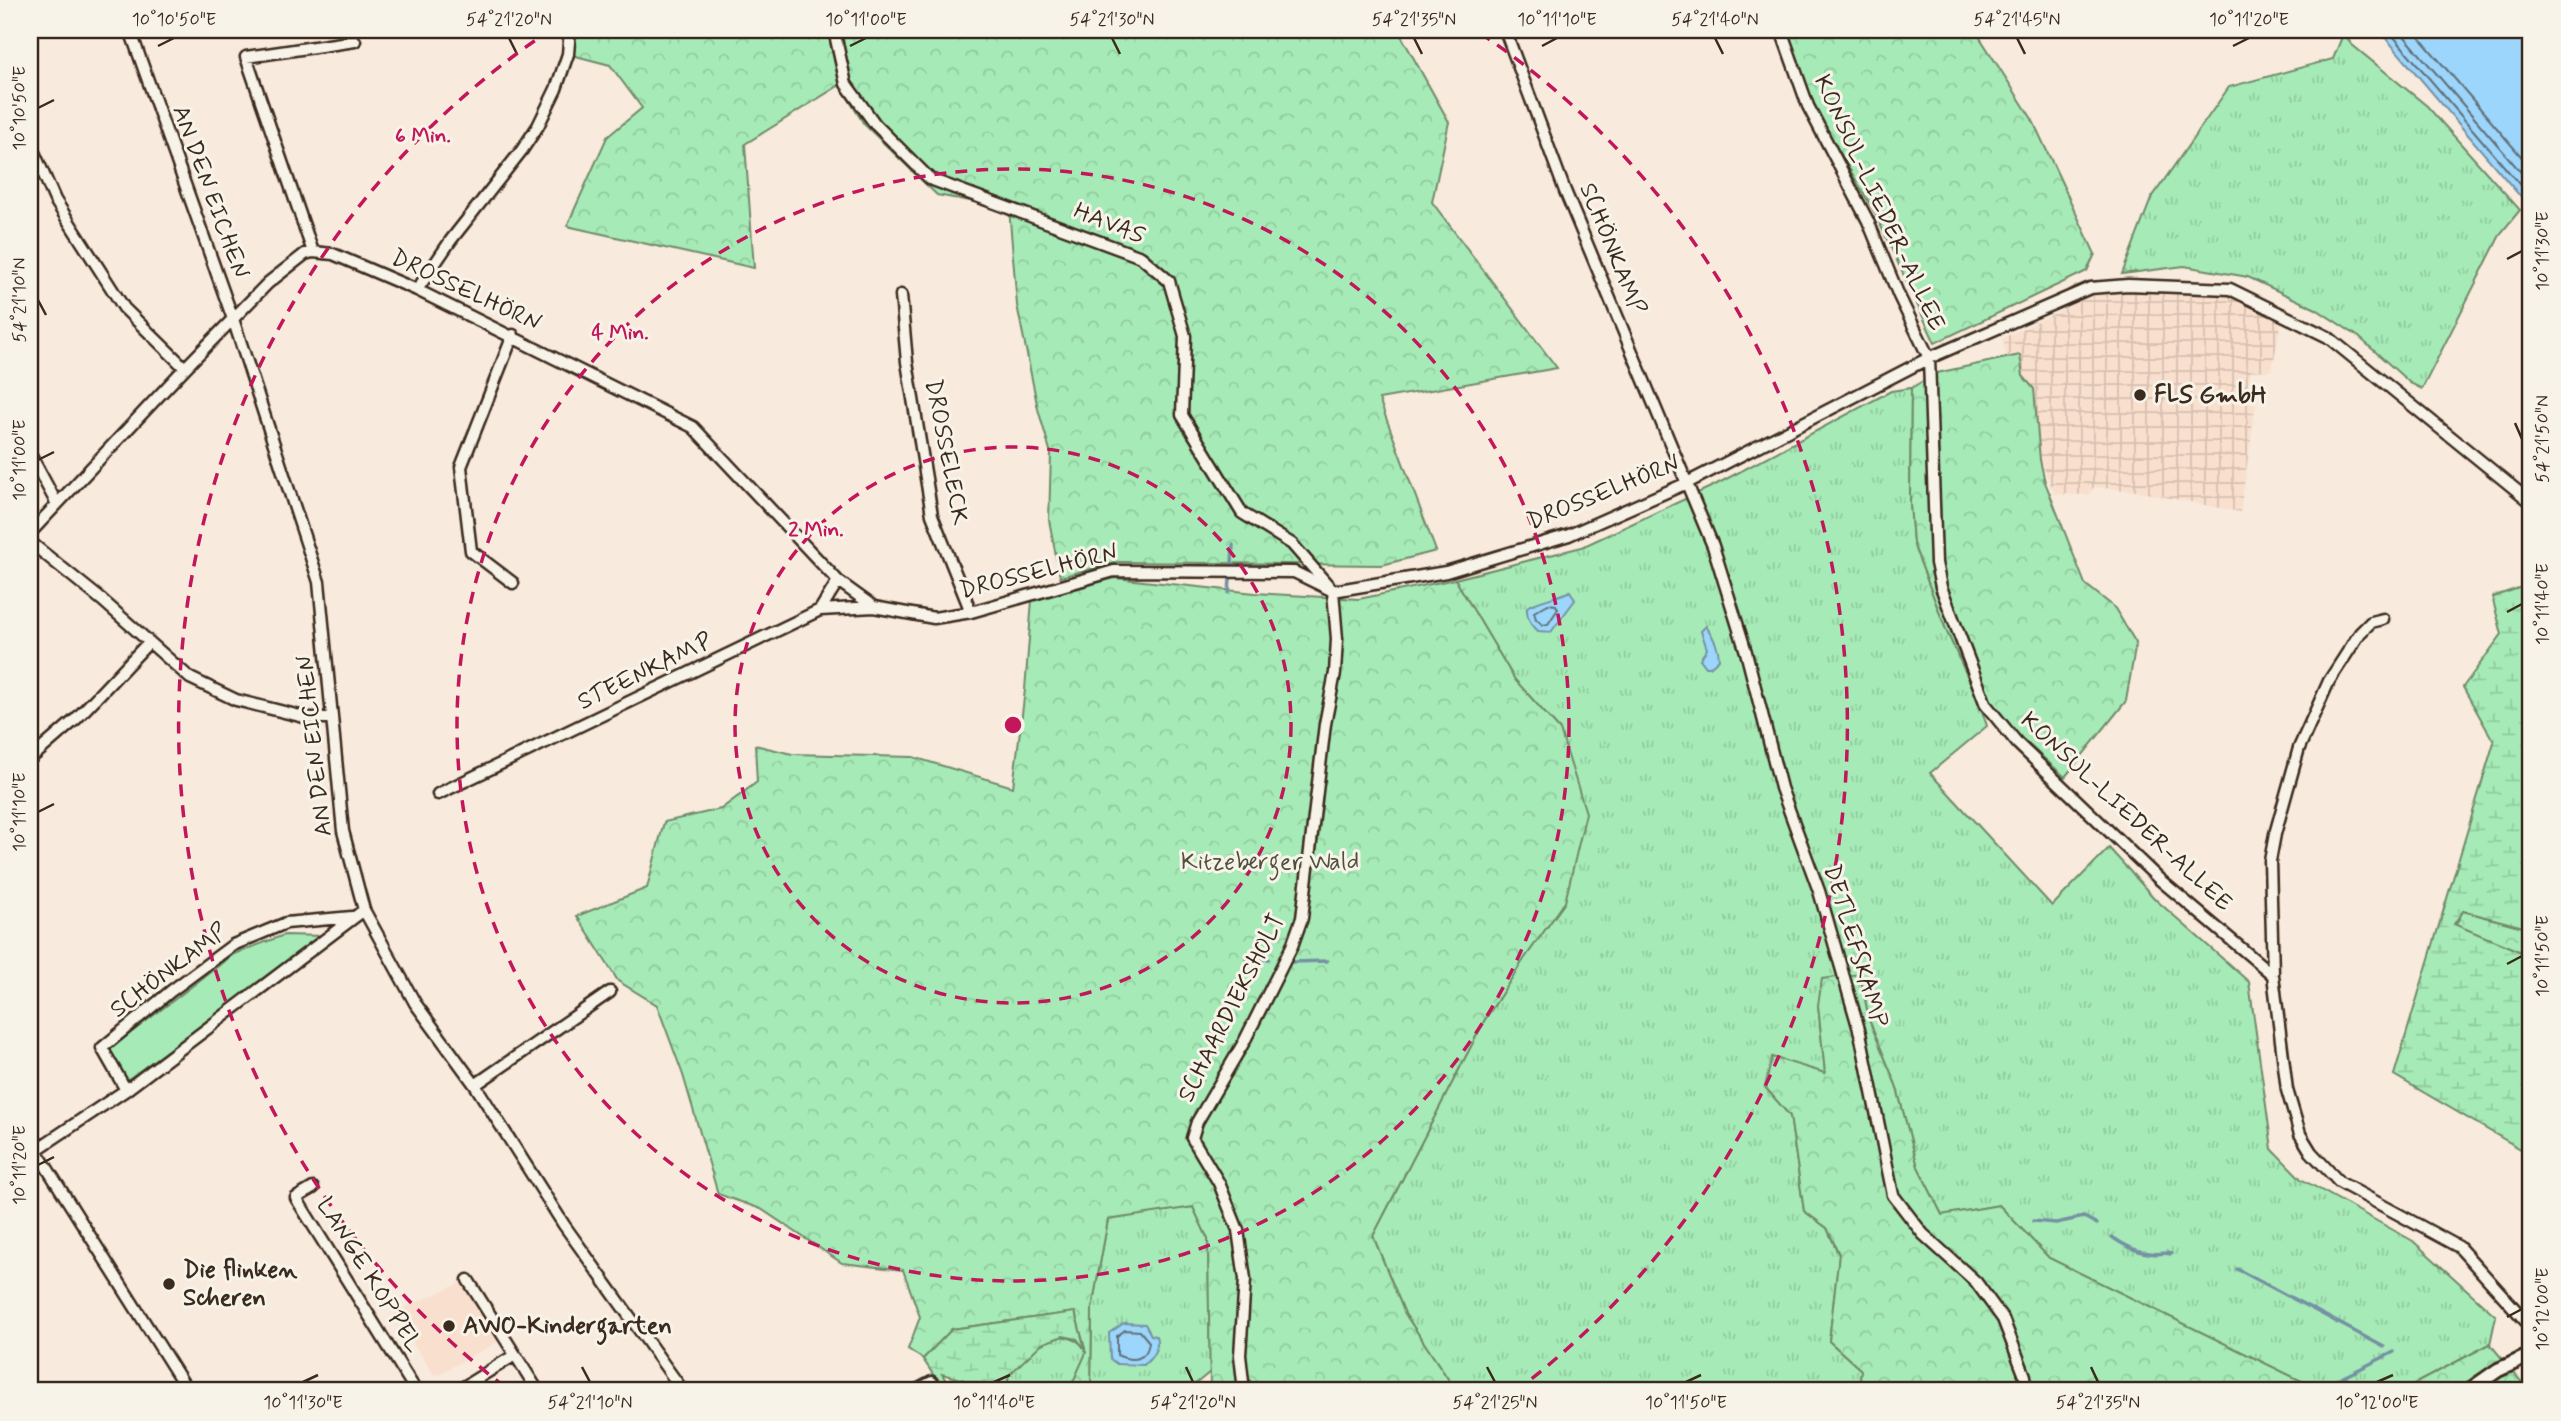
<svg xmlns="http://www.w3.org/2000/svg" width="2561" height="1421" viewBox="0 0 2561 1421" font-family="Mynerve,sans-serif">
  <defs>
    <pattern id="industrial-grid" width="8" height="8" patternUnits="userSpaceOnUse" patternTransform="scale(1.75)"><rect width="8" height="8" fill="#f9dfcd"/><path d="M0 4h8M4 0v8" fill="none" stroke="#d6c0b0"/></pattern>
    <pattern id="grass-tufts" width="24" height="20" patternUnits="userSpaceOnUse" patternTransform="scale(1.75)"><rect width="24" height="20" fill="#a6ebb7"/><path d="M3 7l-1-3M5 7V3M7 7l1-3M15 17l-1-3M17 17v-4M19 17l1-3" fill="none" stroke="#90ca9d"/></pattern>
    <pattern id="forest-crowns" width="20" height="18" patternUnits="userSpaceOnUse" patternTransform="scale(1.75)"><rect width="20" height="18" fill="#a6ebb7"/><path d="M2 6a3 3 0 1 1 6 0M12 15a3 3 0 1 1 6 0" fill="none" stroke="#90ca9d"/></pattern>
    <pattern id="wetland-marsh" width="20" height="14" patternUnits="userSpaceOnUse" patternTransform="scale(1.75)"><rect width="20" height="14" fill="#a6ebb7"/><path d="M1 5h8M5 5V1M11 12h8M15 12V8" fill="none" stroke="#90ca9d"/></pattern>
  </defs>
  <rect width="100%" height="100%" fill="#f8eadc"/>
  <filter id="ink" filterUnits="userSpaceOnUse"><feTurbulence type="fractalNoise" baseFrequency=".0143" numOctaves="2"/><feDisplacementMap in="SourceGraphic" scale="14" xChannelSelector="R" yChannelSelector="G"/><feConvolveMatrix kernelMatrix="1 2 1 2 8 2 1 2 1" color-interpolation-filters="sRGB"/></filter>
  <g filter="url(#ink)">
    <path fill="#f9dfcd" d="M468,1280L504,1338L435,1376L393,1313Z"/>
    <path fill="url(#industrial-grid)" d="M2169,288L2227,291L2282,317L2272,370L2251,371L2244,400L2256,404L2240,512L2135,491L2094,487L2089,495L2055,494L2040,460L2034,389L2023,376L2020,355L2006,357L2003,338L2095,294Z"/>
    <path fill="url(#grass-tufts)" stroke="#708a6a" stroke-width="2" d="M2334,30H2342L2351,44L2427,106L2520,210L2501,233L2422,389L2410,383L2359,337L2316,309L2248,277L2184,266L2122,274L2151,199L2229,87L2333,59L2342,37Z
      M1911,388L1910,503L1913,543L1947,632L1978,699L1987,726L1930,773L2052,906L2109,848L2155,899L2249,982L2272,1149L2301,1179L2413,1241L2496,1316L2490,1344L2401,1391H2322L2049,1258L1999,1205L1942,1215L1918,1167L1896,1085L1869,1020L1860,974L1818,1005L1825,1073L1765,1087L1790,1116L1804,1211L1827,1228L1839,1255L1829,1341L1861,1370L1859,1391H1456L1405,1314L1373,1236L1484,1021L1524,959L1565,902L1560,730L1515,680L1455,579L1582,547L1715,485L1891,391Z
      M1193,1207L1208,1239L1210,1372L1193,1386L1182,1391H1091L1092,1308L1108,1219Z
      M1062,1336C1074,1339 1083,1341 1086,1354L1073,1382L1075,1391H1006L1008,1375L1041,1344Z"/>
    <path fill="url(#forest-crowns)" stroke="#708a6a" stroke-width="2" d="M552,30H1398L1449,122L1432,202L1557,368L1379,399L1436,551L1382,565L1118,562L1060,577L1049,520L1051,454L1038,409L1017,305L1009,208L937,195L864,124L840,85L745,144L754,268L567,226L607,137L642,108L610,65L568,54V36Z
      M1786,30H1975L2032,119L2095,254L2087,271L1935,343L1875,213L1811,103Z
      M2020,355L2023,376L2034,389L2040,460L2045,482L2085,584L2114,607L2136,643L2126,701L2065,777L1978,699L1947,632L1913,543L1910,503L1911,388L1937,373Z
      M1115,578L1255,593L1359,599L1455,579L1515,680L1560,730L1586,813L1565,902L1524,959L1484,1021L1373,1236L1405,1314L1456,1391H1210L1208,1239L1193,1207L1108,1220L1092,1308L1091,1391H1075L1073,1382L1086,1353L1075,1312L952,1329L923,1359L908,1349L920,1317L903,1270L842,1263L761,1209L718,1194L683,1075L657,1005L618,981L577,916L647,888L664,822L721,809L757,782L755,745L792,754L913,757L1013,787L1025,690L1032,600Z
      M2463,911L2531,929V957L2455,926Z
      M1860,974L1869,1020L1896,1085L1918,1167L1942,1215L1999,1205L2049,1258L2322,1391H1859L1861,1370L1829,1341L1839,1254L1827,1228L1804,1211L1790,1116L1765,1087L1772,1057L1825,1073L1818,1005L1822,979Z
      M2490,1344L2529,1391H2401Z"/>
    <path fill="url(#wetland-marsh)" stroke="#708a6a" stroke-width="2" d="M2531,584V929L2463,911L2454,924L2531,956V1155L2394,1075L2494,742L2463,687L2502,634L2492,597Z
      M1075,1312L1085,1349L1077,1339L1063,1336L1041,1344L1009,1375L1006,1391H996L995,1388L942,1374L952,1391H944L923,1359L952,1329Z"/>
    <path fill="#a6ebb7" stroke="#708a6a" stroke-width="2" d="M284,935L323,936L127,1080L107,1051L234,954Z"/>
    <path fill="#9cd6fc" stroke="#7591a3" stroke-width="2" d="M2379,30H2531V209Z
      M1570,591L1575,600L1551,632L1538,631C1531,624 1526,618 1527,607C1541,599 1556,598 1570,591Z
      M1706,626C1713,636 1719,647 1719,659L1710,667H1706L1700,659L1707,649L1701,631Z
      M1124,1323L1145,1324L1151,1335L1156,1336C1160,1347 1153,1357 1144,1365L1117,1364L1110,1359L1109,1333Z"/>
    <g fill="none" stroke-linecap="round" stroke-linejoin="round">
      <path stroke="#626f77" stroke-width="2" d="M2388,30L2531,198
        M2399,30L2531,184
        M2413,30L2531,168
        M1548,604L1556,605L1558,609L1548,624L1543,625L1536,619L1534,612Z
        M1125,1330L1140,1331L1149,1342C1147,1361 1132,1362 1117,1355V1336Z"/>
      <path stroke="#7591a3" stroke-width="3.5" d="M1232,564L1233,545
        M1229,593L1230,578
        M2531,660L2526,664L2531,680
        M1246,959H1269
        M1292,962L1327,961
        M2033,1221L2056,1223L2084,1217L2097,1224
        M2112,1237C2122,1244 2137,1252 2149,1253C2156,1255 2164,1252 2171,1254
        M2237,1269L2384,1347
        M2315,1391L2394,1352"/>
      <g stroke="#3b2a1e" stroke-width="15">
        <path id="minor" d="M130,30L233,319L319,582L343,831L364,910L415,1003L475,1085L564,1225L683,1391
          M834,30L846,84L875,124L930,179L1141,257L1169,281L1185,336L1182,415L1242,513L1292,544L1333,591L1337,639L1335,673L1325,724L1302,918L1292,946L1244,1042L1197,1122L1192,1138L1219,1183L1238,1230L1245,1279L1240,1355L1244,1391
          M1505,30L1565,191L1713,546L1746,652L1781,788L1819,891L1860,1033L1893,1195L1923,1234L1976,1282L2003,1319L2025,1376L2026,1391
          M1781,30L1808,106L1868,221L1899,296L1929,358L1936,563L1941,587L1986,705L2018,744L2159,879L2273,975
          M30,143L55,200L124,308L185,368
          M313,252L246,57L355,41
          M417,290L451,240L522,150L538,126L556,89L568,54L570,30
          M901,295L907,362L932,515L971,612
          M513,335L461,467L471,551L513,583
          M30,454L57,504
          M30,533L185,368L268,283L305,254L313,252L333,254L417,290L693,427L838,581L874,607L934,618L971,612L1114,571L1294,572L1333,591L1446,572L1569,535L1687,483L1929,358L2090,288L2128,285L2230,289L2328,337L2531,502
          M30,542L102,600L190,678L236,700L308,718H332
          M820,610L838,581
          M2383,619L2371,622L2360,633L2329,681L2299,748L2275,834L2270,861L2273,975L2287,1090L2300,1134L2311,1152L2339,1182L2459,1247L2531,1327
          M30,759L76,719L149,642
          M438,794L820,610L874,607
          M475,1085L610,992
          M126,1090L102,1048L171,991L233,945L286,923L352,917
          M30,1141L188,1391
          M36,1150L126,1090L364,910
          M313,1188L296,1198L416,1391
          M468,1280L538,1391
          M457,1391L515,1355
          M915,1391L932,1382"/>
      </g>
      <g stroke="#3b2a1e" stroke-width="18">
        <path id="tertiary" d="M2468,1391L2498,1370L2531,1355"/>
      </g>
      <use href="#minor" stroke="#f7f3e8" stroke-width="10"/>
      <use href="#tertiary" stroke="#f7f3e8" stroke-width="12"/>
    </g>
  </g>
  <path fill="none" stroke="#3b2a1e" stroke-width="2.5" d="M509,38L517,54M1112,38L1120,54M1414,38L1422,54M1715,38L1723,54M2017,38L2025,54M158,46L174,38M850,46L866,38M1542,46L1557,38M2233,46L2249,38M38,108L54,100M2507,259L2522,251M38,300L46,315M2515,423L2522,439M38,460L54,452M2507,612L2522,604M38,812L54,804M2507,964L2522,956M38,1165L54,1157M2507,1317L2522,1309M582,1367L590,1382M1186,1367L1193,1382M1487,1367L1495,1382M2091,1367L2098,1382M303,1382L318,1375M994,1382L1010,1375M1686,1382L1701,1375M2377,1382L2393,1375"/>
  <g fill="none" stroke="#c2185b" stroke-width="3.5" stroke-dasharray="12 9">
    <circle cx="1013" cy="725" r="278"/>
    <circle cx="1013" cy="725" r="556"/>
    <path d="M505 1387A835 835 0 0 1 546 33M1480 33A835 835 0 0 1 1521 1387"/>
  </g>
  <g fill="#3b2a1e" stroke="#f7f3e8" stroke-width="2.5">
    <circle cx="2140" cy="395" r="7"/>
    <circle cx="169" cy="1284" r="7"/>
    <circle cx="449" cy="1326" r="7"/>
  </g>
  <g text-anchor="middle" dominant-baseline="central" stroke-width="6" stroke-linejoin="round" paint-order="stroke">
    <g font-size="24" fill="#3b2a1e" stroke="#f7f3e8">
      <text transform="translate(210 192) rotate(70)">AN DEN EICHEN</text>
      <text transform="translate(1879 203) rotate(65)">KONSUL-LIEDER-ALLEE</text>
      <text transform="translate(1109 224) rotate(22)">HAVAS</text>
      <text transform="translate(1612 249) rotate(68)">SCHÖNKAMP</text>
      <text transform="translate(466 291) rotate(25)">DROSSELHÖRN</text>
      <text transform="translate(946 452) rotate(79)">DROSSELECK</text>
      <text transform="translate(1604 493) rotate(-22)">DROSSELHÖRN</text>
      <text transform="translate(1039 572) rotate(-14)">DROSSELHÖRN</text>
      <text transform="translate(645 672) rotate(-26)">STEENKAMP</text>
      <text transform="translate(315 746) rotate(-96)">AN DEN EICHEN</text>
      <text transform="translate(2126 812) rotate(43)">KONSUL-LIEDER-ALLEE</text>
      <text transform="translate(1855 946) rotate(73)">DETLEFSKAMP</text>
      <text transform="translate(169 971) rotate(-37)">SCHÖNKAMP</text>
      <text transform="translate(1232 1008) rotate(-63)">SCHAARDIEKSHOLT</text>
      <text transform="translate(369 1275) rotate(58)">LANGE KOPPEL</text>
    </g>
    <g font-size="24" font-weight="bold" fill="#3b2a1e" stroke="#f7f3e8" text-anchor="start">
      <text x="2154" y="395">FLS GmbH</text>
      <text x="183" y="1270">Die flinken<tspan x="183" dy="28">Scheren</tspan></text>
      <text x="463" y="1326">AWO-Kindergarten</text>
    </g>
    <g font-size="24" fill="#50513d" stroke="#f7f3e8">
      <text x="1270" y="862">Kitzeberger Wald</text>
    </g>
  </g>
  <circle cx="1013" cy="725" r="10" fill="#c2185b" stroke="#f7f3e8" stroke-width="3.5"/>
  <g font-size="21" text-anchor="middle" font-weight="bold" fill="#c2185b" stroke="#f7f3e8" stroke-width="6" stroke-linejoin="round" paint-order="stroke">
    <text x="423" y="142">6 Min.</text>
    <text x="620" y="339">4 Min.</text>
    <text x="816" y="536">2 Min.</text>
  </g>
  <rect width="2561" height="1421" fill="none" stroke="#f7f3e8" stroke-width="77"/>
  <rect x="38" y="38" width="2484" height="1344" fill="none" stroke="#3b2a1e" stroke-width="2.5"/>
  <g font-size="18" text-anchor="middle" fill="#3b2a1e">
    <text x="174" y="25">10°10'50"E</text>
    <text x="509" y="25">54°21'20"N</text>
    <text x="866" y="25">10°11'00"E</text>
    <text x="1112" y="25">54°21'30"N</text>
    <text x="1414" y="25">54°21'35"N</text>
    <text x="1557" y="25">10°11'10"E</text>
    <text x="1715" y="25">54°21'40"N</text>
    <text x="2017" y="25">54°21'45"N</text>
    <text x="2249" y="25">10°11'20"E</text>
    <text transform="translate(19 108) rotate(-90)" y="6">10°10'50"E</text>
    <text transform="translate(2542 251) rotate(-90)" y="6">10°11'30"E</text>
    <text transform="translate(19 300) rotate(-90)" y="6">54°21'10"N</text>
    <text transform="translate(2542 439) rotate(-90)" y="6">54°21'50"N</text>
    <text transform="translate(19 460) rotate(-90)" y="6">10°11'00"E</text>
    <text transform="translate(2542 604) rotate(-90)" y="6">10°11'40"E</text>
    <text transform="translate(19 812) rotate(-90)" y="6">10°11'10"E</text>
    <text transform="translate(2542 956) rotate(-90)" y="6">10°11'50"E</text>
    <text transform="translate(19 1165) rotate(-90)" y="6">10°11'20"E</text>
    <text transform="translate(2542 1309) rotate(-90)" y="6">10°12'00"E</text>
    <text x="303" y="1408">10°11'30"E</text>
    <text x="590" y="1408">54°21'10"N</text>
    <text x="994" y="1408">10°11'40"E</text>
    <text x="1193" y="1408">54°21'20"N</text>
    <text x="1495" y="1408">54°21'25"N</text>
    <text x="1686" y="1408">10°11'50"E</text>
    <text x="2098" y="1408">54°21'35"N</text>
    <text x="2377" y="1408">10°12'00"E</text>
  </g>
</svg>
